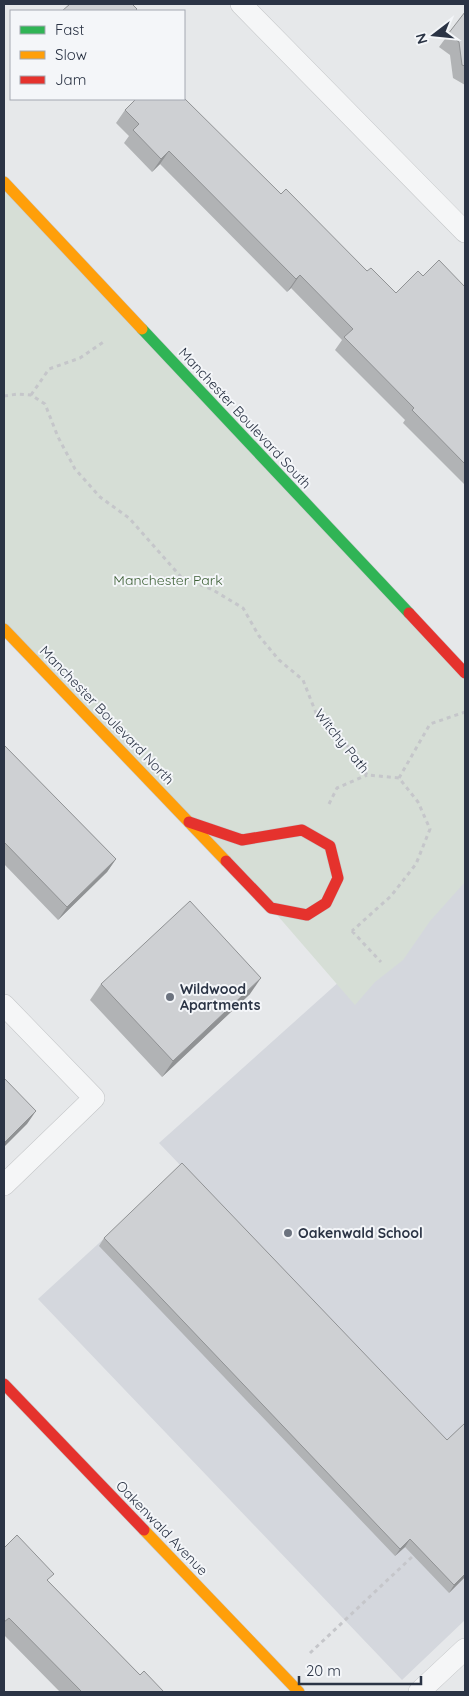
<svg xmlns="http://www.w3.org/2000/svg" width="469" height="1696" viewBox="0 0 469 1696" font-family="Quicksand,sans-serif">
  <rect width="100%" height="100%" fill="#e6e8ea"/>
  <path fill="#d4d7dd" d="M465,869V1620L402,1680L38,1299L182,1167L159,1143Z"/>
  <path fill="#d6ded6" d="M4,182L465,673V882L430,921L403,960L375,982L355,1005L271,908L4,629Z"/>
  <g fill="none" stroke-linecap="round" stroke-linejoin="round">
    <g stroke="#c4c6c8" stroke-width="22">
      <path id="lane" d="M241,4L465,232
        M4,1005L94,1098L4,1185
        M419,1692L465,1649"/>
    </g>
    <g stroke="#c4c6c8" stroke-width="12">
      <path id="fast" d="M142,329L409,613"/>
    </g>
    <g stroke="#c4c6c8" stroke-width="12">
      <path id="slow" d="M4,182L142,329
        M4,629L226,861
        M144,1530L299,1692"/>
    </g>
    <g stroke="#c4c6c8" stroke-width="12">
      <path id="jam" d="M409,613L465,673
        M189,822L242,840L302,830L330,846L338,878L326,903L307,915L271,908L226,861
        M4,1384L144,1530"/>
    </g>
    <path stroke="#c5c6ca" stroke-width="3" stroke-dasharray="4 4" stroke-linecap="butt" d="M31,395L49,369L80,358L105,341
      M4,396L18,394L31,395L45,404L58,437L75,469L100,497L129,518L181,577L213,590L243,608L259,636L279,660L303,680L316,713L341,736L367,775L399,778L418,802L430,829L416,864L391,896L352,931
      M399,778L430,724L465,712
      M329,804L337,788L367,775
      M352,931L381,962
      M310,1653L413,1556"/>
    <use href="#lane" stroke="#f5f6f7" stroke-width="21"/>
    <use href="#fast" stroke="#30b455" stroke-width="11"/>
    <use href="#slow" stroke="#ff9f0a" stroke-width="11"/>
    <use href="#jam" stroke="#e5322d" stroke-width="11"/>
  </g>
  <path fill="#b1b3b5" d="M465,12V85L453,78L450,55L439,47Z
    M125,110L281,194L367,271L396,293L423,276L465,287V485L403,423L405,420L335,350L342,340L291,288L287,292L160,164L152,172L124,143L129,136L116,123Z
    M4,745L116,859L107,872L58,920L4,864Z
    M101,984L250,994L162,1077L90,1000Z
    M104,1238L447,1440L465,1423V1577L449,1593L405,1547L395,1556L99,1246Z
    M4,1548L49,1582L140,1675L164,1692H60L4,1635Z"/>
  <path fill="#909294" d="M169,151L160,164L152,172L161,159Z
    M300,275L291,288L287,292L296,279Z
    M116,859L107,872L58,920L67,907Z
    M261,978L250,994L162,1077L173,1061Z
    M36,1111L27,1124L4,1147V1143Z
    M410,1539L405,1547L395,1556L400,1549Z
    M465,1574V1577L449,1593L454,1585Z"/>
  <path fill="#ced0d3" stroke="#909294" d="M70,4H132L137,9L135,11H62Z
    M465,12V66L462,65L459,42L448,34Z
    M184,98L281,194L286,189L367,271L371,268L396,293L418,271L423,276L439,260L465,287V464L412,410L414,408L344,337L353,329L300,275L296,279L169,151L161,159L133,130L139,124L125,110L136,99H184Z
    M4,745L116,859L67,907L4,842Z
    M190,901L261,978L173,1061L101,984Z
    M4,1078L36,1111L4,1143Z
    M182,1163L447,1440L465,1423V1574L454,1585L410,1539L400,1549L104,1238Z
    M17,1535L54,1574L47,1580L140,1675L144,1671L164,1692H82L9,1618L4,1622V1548Z"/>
  <g fill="#6c737f" stroke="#f4f6f9" stroke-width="2">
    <circle cx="170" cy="997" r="5"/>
    <circle cx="288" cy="1233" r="5"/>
  </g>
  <g text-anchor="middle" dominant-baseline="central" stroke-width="4" stroke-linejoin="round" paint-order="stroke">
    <g font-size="14" fill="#2b3445" stroke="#f4f6f9">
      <text transform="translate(245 418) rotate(47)">Manchester Boulevard South</text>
      <text transform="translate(107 715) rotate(46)">Manchester Boulevard North</text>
      <text transform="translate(342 741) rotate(51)">Witchy Path</text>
      <text transform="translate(162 1528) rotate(46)">Oakenwald Avenue</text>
    </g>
    <g font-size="14" fill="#3f6138" stroke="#f4f6f9">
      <text x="168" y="580">Manchester Park</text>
    </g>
    <g font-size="14" font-weight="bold" fill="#2b3445" stroke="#f4f6f9" text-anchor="start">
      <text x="180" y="989">Wildwood<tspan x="180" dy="16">Apartments</tspan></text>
      <text x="298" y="1233">Oakenwald School</text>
    </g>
  </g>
  <rect width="469" height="1696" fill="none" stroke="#2b3445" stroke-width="10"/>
  <rect x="10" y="10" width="175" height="90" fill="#f4f6f9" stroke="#a4a8b1"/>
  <rect x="20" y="26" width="25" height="8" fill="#30b455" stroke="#a4a8b1"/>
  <text x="55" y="35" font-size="15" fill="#2b3445">Fast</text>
  <rect x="20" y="51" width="25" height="8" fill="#ff9f0a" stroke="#a4a8b1"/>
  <text x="55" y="60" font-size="15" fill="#2b3445">Slow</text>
  <rect x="20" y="76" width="25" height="8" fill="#e5322d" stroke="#a4a8b1"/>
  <text x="55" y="85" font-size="15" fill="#2b3445">Jam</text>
  <g transform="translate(434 35) rotate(254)" stroke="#f4f6f9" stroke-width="4" paint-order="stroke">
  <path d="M0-4L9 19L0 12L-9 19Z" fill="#2b3445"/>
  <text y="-8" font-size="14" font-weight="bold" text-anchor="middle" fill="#2b3445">N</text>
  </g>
  <path d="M299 1676v8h122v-8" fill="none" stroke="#2b3445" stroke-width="2.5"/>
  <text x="306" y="1676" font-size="15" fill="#2b3445" stroke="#f4f6f9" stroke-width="4" paint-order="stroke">20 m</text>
</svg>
